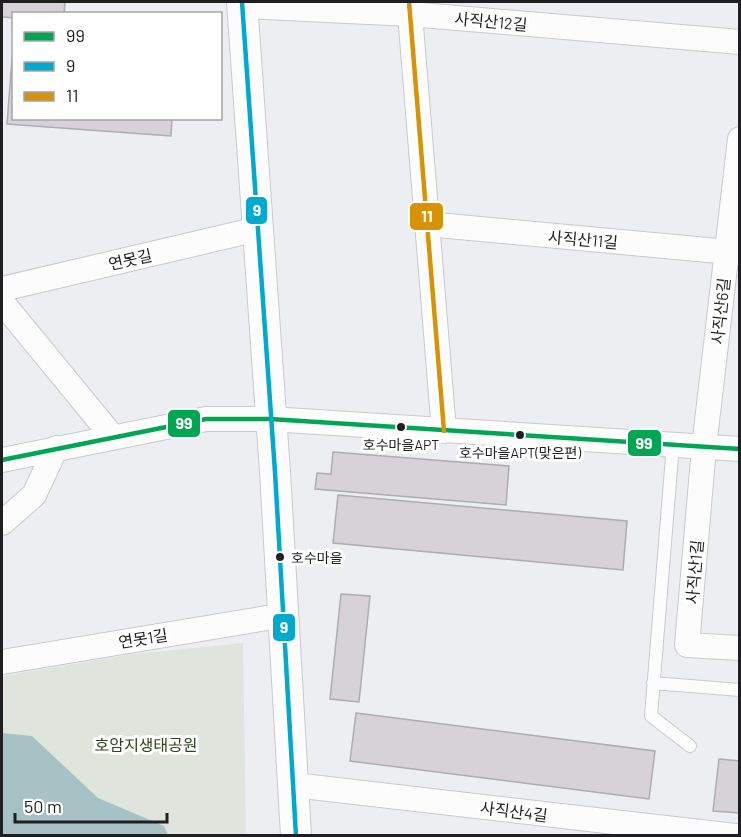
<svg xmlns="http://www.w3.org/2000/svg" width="741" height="837" viewBox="0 0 741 837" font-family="Barlow,'Noto Sans KR',sans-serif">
  <rect width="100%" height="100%" fill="#edeef2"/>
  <path fill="#dfe5dd" d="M243,643L246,835L2,836V676L133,654Z"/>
  <path fill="#a6c2c4" d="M2,733L32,736L98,798L164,826L168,835H2Z"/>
  <path fill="#d7d1d8" stroke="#adadaf" stroke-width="1.5" d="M2,2H65L64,14H14V18L2,17Z
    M12,59L14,118H172L171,136L7,124Z
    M333,452L509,466L506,505L315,489L317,473L331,474Z
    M338,495L627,521L623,570L333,543Z
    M341,594L370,596L359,702L330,699Z
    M356,713L655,751L649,799L350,761Z
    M719,759L740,761V813L713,811Z"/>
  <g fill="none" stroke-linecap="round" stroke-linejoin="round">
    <g stroke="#c9cacd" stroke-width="14">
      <path id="service" d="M673,444L651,716L690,746
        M653,683L740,690"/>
    </g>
    <g stroke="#c9cacd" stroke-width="26">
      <path id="minor" d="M409,2L444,431
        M242,6L410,14L740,42
        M740,139L704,447L687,645L740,648
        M427,224L740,253
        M2,289L258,229
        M2,302L112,436
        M2,460L206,419H270L740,449
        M2,523L34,495L56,448
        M2,662L285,615
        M294,785L735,836"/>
    </g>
    <g stroke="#c9cacd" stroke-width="32">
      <path id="tertiary" d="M242,2L275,472L296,836"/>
    </g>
    <use href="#service" stroke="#fcfcfd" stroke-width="12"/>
    <use href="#minor" stroke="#fcfcfd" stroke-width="24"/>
    <use href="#tertiary" stroke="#fcfcfd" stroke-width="30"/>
    <g stroke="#fff" stroke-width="9">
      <path id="bus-1" d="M2,460L206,419H270L740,449"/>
    </g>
    <g stroke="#fff" stroke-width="9">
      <path id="bus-2" d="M242,2L275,472L296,836"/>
    </g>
    <g stroke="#fff" stroke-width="9">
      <path id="bus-3" d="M409,2L444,431"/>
    </g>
    <use href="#bus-1" stroke="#00a651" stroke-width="4.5"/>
    <use href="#bus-2" stroke="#00a9ce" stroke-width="4.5"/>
    <use href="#bus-3" stroke="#d79205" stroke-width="4.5"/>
  </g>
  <g fill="#1f1f22" stroke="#fff" stroke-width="2">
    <circle cx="401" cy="427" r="5"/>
    <circle cx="520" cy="435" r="5"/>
    <circle cx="280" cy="557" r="5"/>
  </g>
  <g text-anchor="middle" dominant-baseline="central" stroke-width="6" stroke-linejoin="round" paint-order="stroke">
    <g font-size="14" fill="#1f1f22" stroke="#fff">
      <text x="401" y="444">호수마을APT</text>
      <text x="520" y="452">호수마을APT(맞은편)</text>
      <text x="291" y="557" text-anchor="start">호수마을</text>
    </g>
    <g font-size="16" fill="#1f1f22" stroke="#fff">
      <text transform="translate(491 21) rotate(5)">사직산12길</text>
      <text transform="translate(583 239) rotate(5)">사직산11길</text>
      <text transform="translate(130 259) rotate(-13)">연못길</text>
      <text transform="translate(720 311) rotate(-84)">사직산6길</text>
      <text transform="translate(694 572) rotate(-85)">사직산1길</text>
      <text transform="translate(143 638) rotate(-9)">연못1길</text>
      <text transform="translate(514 811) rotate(7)">사직산4길</text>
    </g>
    <g font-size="16" fill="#2e461c" stroke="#fff">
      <text x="146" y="744">호암지생태공원</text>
    </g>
  </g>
  <g stroke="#fff" stroke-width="2">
    <rect x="245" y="196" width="23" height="29" rx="6" fill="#00a9ce"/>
    <rect x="409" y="202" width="35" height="29" rx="6" fill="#d79205"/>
    <rect x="167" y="409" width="34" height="29" rx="6" fill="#00a651"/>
    <rect x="627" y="429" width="35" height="28" rx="6" fill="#00a651"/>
    <rect x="272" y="613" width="24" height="29" rx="6" fill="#00a9ce"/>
  </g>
  <g font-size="16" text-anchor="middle" font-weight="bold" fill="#fff">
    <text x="257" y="216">9</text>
    <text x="427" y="222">11</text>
    <text x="184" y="429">99</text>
    <text x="644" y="449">99</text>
    <text x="284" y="633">9</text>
  </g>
  <rect width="741" height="837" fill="none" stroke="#1f1f22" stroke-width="6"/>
  <rect x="12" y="12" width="210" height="108" fill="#ffffff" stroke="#a5a5a7" stroke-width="1.5"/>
  <rect x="24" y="32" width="30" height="9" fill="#00a651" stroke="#a5a5a7" stroke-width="1.5"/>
  <text x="66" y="42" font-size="18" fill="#1f1f22">99</text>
  <rect x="24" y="62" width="30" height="9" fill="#00a9ce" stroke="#a5a5a7" stroke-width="1.5"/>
  <text x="66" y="72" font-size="18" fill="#1f1f22">9</text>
  <rect x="24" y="92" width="30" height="9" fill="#d79205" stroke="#a5a5a7" stroke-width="1.5"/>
  <text x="66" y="102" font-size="18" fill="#1f1f22">11</text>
  <path d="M15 813v9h152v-9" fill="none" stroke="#1f1f22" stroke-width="3"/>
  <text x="24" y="813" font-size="18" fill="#1f1f22" stroke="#ffffff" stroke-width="4.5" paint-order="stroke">50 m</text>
</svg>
